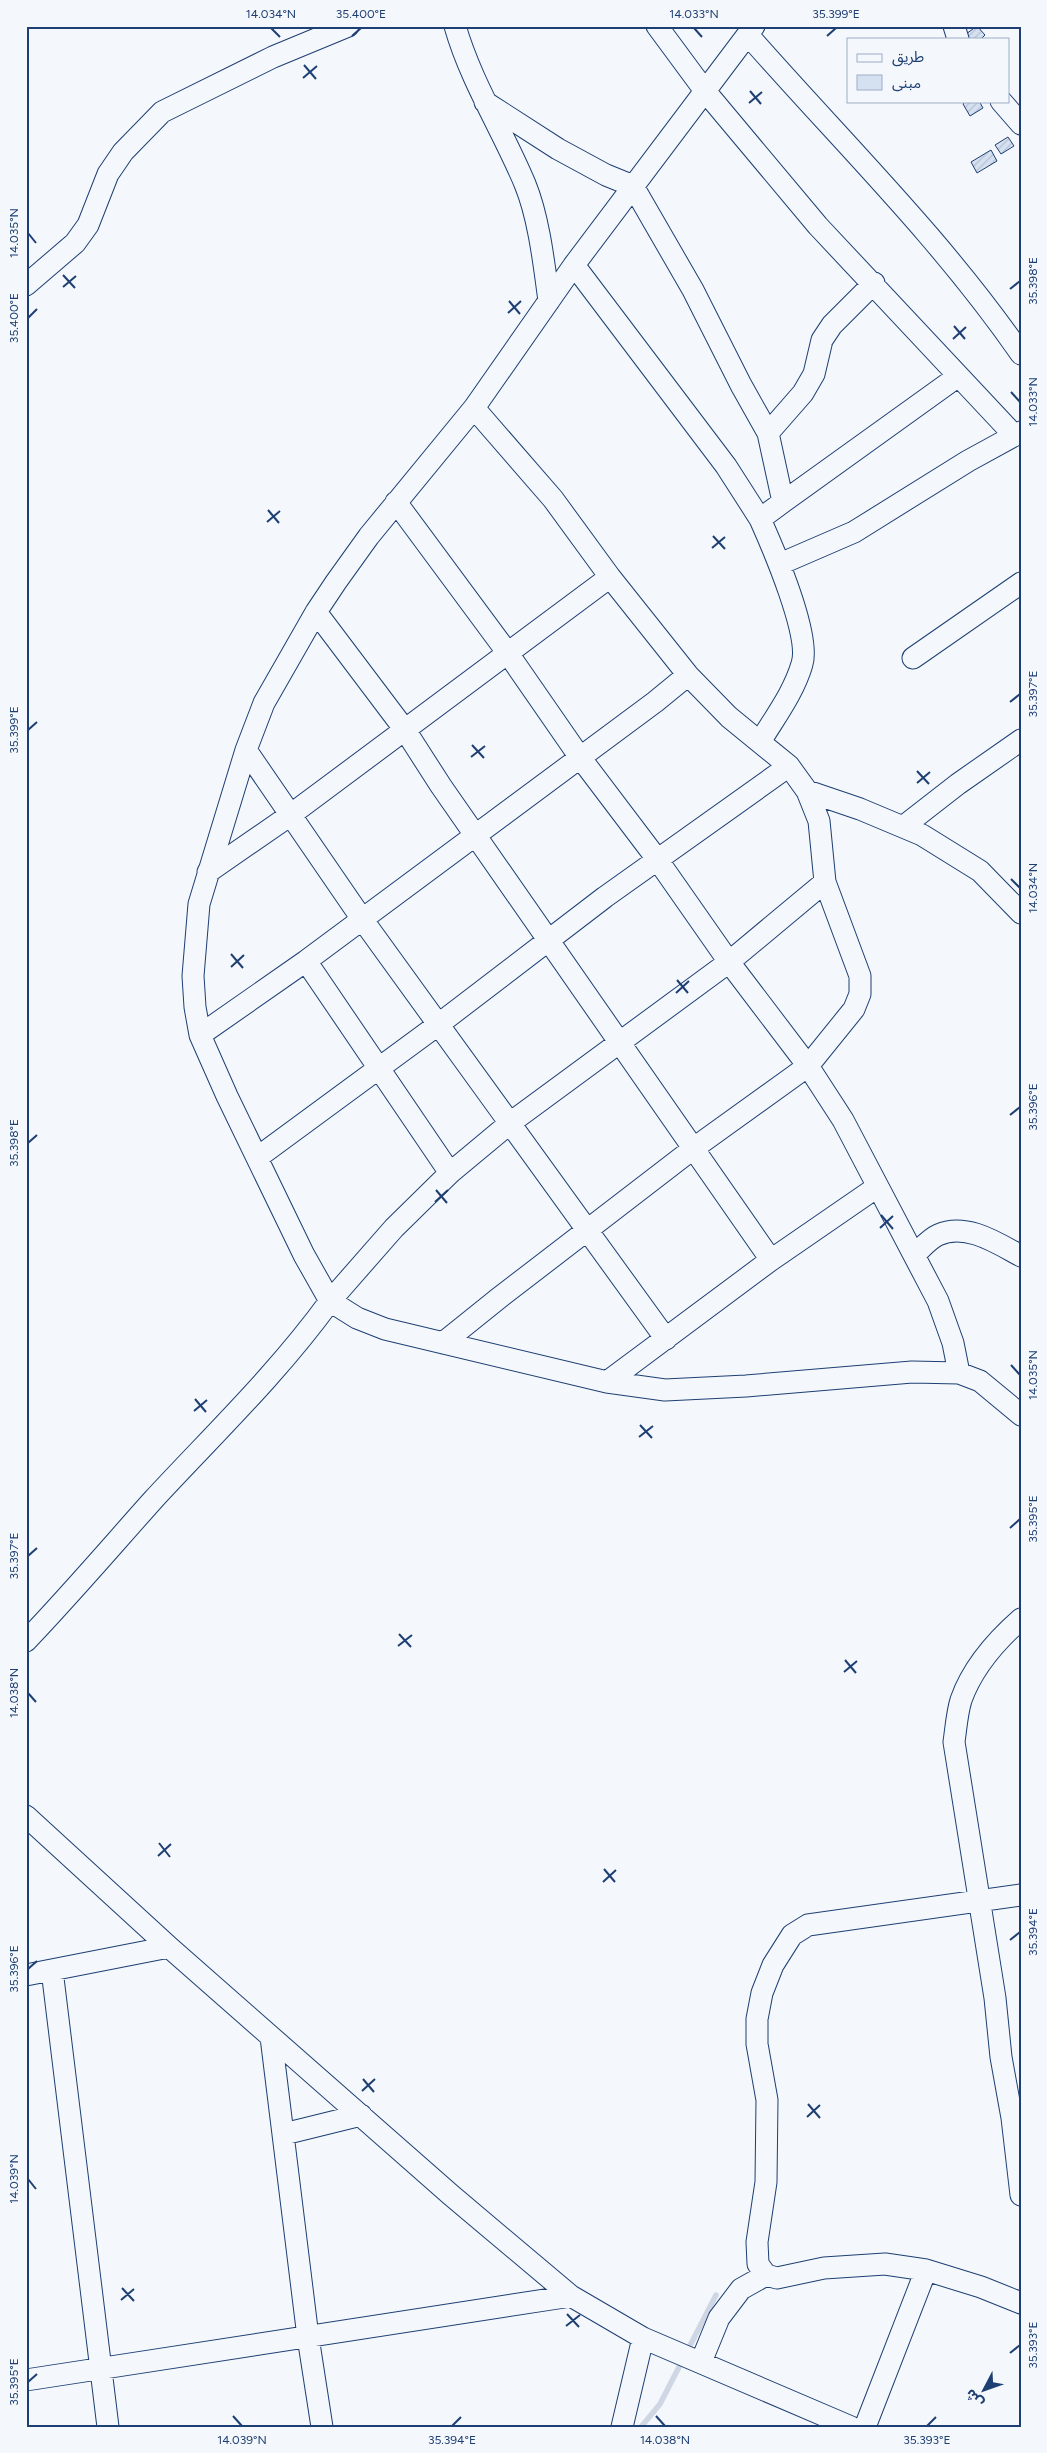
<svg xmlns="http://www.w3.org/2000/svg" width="1047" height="2453" viewBox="0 0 1047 2453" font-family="Figtree,'Noto Sans Arabic',sans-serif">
  <defs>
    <pattern id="building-hatch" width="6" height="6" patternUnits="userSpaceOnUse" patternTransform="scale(1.25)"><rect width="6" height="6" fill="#d5e0f0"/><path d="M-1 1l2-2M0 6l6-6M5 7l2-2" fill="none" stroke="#b6c1d1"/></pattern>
  </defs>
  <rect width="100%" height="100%" fill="#f4f7fb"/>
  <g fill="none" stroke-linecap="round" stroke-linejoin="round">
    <path stroke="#cfd7e4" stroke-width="5.5" d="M641,2427L660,2404L716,2295"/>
  </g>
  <path fill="url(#building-hatch)" stroke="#1d3f73" d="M977,26L985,35L981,39H969L966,34Z
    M966,101H979L983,108L970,116L963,104Z
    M1008,137L1014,146L1001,154L995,145Z
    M991,150L997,161L977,173L971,162Z"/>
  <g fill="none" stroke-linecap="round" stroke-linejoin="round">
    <g stroke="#1d3f73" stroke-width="23">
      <path id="minor" d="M455,26C471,82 503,131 525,184C539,218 544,264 549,301
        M657,26L705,91L818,226L1013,434
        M954,26L958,39
        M748,35C841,141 940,237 1021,354
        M1001,101L1021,124
        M485,102L558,149L606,175L633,186L693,290L741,385L768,433L783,502L760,519C773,548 811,636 802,664C794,692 775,717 760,742
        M574,265L726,466L760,519
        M26,285L75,243L88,225L108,174L123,152L162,112L273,57L348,26
        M768,433L803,393L814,374L822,340L832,325L874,283
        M396,502L507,652L579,756L657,859L729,962L808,1066L843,1120L938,1301L953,1343L959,1373
        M783,502L957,377
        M780,564L854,532L968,461L1021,432
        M316,612L405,730L441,786L771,1260
        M913,658L1021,583
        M246,750L362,919L666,1339
        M807,791L860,809L922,835L980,871L1021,913
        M904,826L958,784L1021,740
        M208,872L289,816L610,577
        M825,882L729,962L510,1123L450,1173L394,1228L330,1301L357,1318L385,1329L607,1382L665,1390L746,1386L912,1372L959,1373L980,1381L1021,1415
        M306,961L450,1173
        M200,1035L306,961L655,702L688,675
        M258,1157L439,1024L605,897L789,766
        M914,1255C921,1249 929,1239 938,1235C966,1222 997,1243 1021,1256
        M443,1343L499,1298L694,1148L808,1066L854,1009L860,994V976L825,882L819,821L807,791L789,766L729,717L688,675L610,577L553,499L474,408
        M607,1382L771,1260L877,1187
        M1021,1619C997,1640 972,1669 961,1700C957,1713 956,1728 954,1742L995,1998L1001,2057L1012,2118L1021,2195
        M26,1641C70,1595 111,1547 153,1500C214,1434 277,1374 330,1301L304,1255L227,1096L200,1035L195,1007L193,976L199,904L246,750L264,703L316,612L336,582L369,536L474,408L574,265L754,26
        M26,1816L169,1947L451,2195L571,2296L643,2338L851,2427
        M1021,1895L808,1925L792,1935L773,1965L762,1993L757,2019V2044L767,2100L766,2182L757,2242L758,2264L766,2275L777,2278L824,2268L885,2264L926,2270L981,2287L1021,2303
        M52,1970L108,2427
        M26,1975L169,1947
        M271,2037L308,2337L322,2427
        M284,2134L361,2115
        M701,2362L719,2318L741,2289L766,2275
        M26,2380L571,2296
        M622,2427L643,2338
        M865,2427L926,2270"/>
    </g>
    <use href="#minor" stroke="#f4f7fb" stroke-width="21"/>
  </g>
  <path fill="none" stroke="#1d3f73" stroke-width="2" d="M271,28L280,37M694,28L702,37M352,36L361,28M827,36L836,28M304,65L316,79M303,78L317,66M750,91L761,104M749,103L762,92M28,233L36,243M63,275L75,288M63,287L76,276M1010,289L1020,281M509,301L520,314M508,313L521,301M28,318L37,309M954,326L965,339M953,339L966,327M1011,392L1020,402M268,510L279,523M267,522L280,511M713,536L725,549M712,548L725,537M1010,702L1020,694M28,730L37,722M472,745L484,758M471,757L485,746M917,771L929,784M917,783L930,772M1011,879L1020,888M231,954L243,968M231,967L244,955M677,980L688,993M676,993L689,981M1010,1115L1020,1107M28,1143L37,1135M436,1190L447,1203M435,1202L448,1190M881,1215L893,1229M880,1228L893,1216M1011,1365L1020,1375M195,1399L206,1412M194,1411L207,1400M640,1425L652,1438M639,1437L653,1426M1010,1528L1020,1519M28,1556L37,1548M399,1634L411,1647M398,1646L412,1635M845,1660L856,1673M844,1672L857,1661M28,1693L36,1702M159,1843L170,1857M158,1856L171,1844M604,1869L615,1882M603,1882L616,1870M1010,1940L1020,1932M28,1969L37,1961M363,2079L374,2092M362,2091L375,2079M808,2104L820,2118M807,2117L820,2105M28,2179L36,2189M122,2288L134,2301M121,2300L134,2289M567,2314L579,2327M566,2326L580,2315M1010,2353L1020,2345M28,2382L37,2374M233,2416L242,2426M656,2416L665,2426M452,2426L461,2417M927,2426L936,2417"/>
  <rect width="1047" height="2453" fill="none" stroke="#f4f7fb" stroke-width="55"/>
  <rect x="847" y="38" width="162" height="65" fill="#f4f7fb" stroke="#9eadc5"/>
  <rect x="857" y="54" width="25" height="8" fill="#f4f7fb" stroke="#9eadc5"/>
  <text x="892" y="62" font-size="15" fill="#1d3f73">طريق</text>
  <rect x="857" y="75" width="25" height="15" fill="#d5e0f0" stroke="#9eadc5"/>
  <text x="892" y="88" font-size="15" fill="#1d3f73">مبنى</text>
  <g transform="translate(984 2390) rotate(229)" stroke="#f4f7fb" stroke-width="4" paint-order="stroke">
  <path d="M0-4L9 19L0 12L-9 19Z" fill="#1d3f73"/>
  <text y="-8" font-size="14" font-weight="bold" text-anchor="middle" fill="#1d3f73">ش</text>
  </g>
  <rect x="28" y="28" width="992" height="2398" fill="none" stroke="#1d3f73" stroke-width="2"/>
  <g font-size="12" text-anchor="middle" fill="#1d3f73">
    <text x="271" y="18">14.034°N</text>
    <text x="361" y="18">35.400°E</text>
    <text x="694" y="18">14.033°N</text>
    <text x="836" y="18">35.399°E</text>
    <text transform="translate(14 233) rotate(-90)" y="4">14.035°N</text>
    <text transform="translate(1033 281) rotate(-90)" y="4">35.398°E</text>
    <text transform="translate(14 318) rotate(-90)" y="4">35.400°E</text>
    <text transform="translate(1033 402) rotate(-90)" y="4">14.033°N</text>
    <text transform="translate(1033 694) rotate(-90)" y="4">35.397°E</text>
    <text transform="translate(14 730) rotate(-90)" y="4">35.399°E</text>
    <text transform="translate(1033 888) rotate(-90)" y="4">14.034°N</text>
    <text transform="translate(1033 1107) rotate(-90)" y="4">35.396°E</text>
    <text transform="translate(14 1143) rotate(-90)" y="4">35.398°E</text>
    <text transform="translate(1033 1375) rotate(-90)" y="4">14.035°N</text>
    <text transform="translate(1033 1519) rotate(-90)" y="4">35.395°E</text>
    <text transform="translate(14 1556) rotate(-90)" y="4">35.397°E</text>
    <text transform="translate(14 1693) rotate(-90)" y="4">14.038°N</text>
    <text transform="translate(1033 1932) rotate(-90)" y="4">35.394°E</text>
    <text transform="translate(14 1969) rotate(-90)" y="4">35.396°E</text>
    <text transform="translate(14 2179) rotate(-90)" y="4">14.039°N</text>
    <text transform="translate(1033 2345) rotate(-90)" y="4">35.393°E</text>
    <text transform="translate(14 2382) rotate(-90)" y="4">35.395°E</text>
    <text x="242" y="2444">14.039°N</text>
    <text x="452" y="2444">35.394°E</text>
    <text x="665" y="2444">14.038°N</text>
    <text x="927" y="2444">35.393°E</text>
  </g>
</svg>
